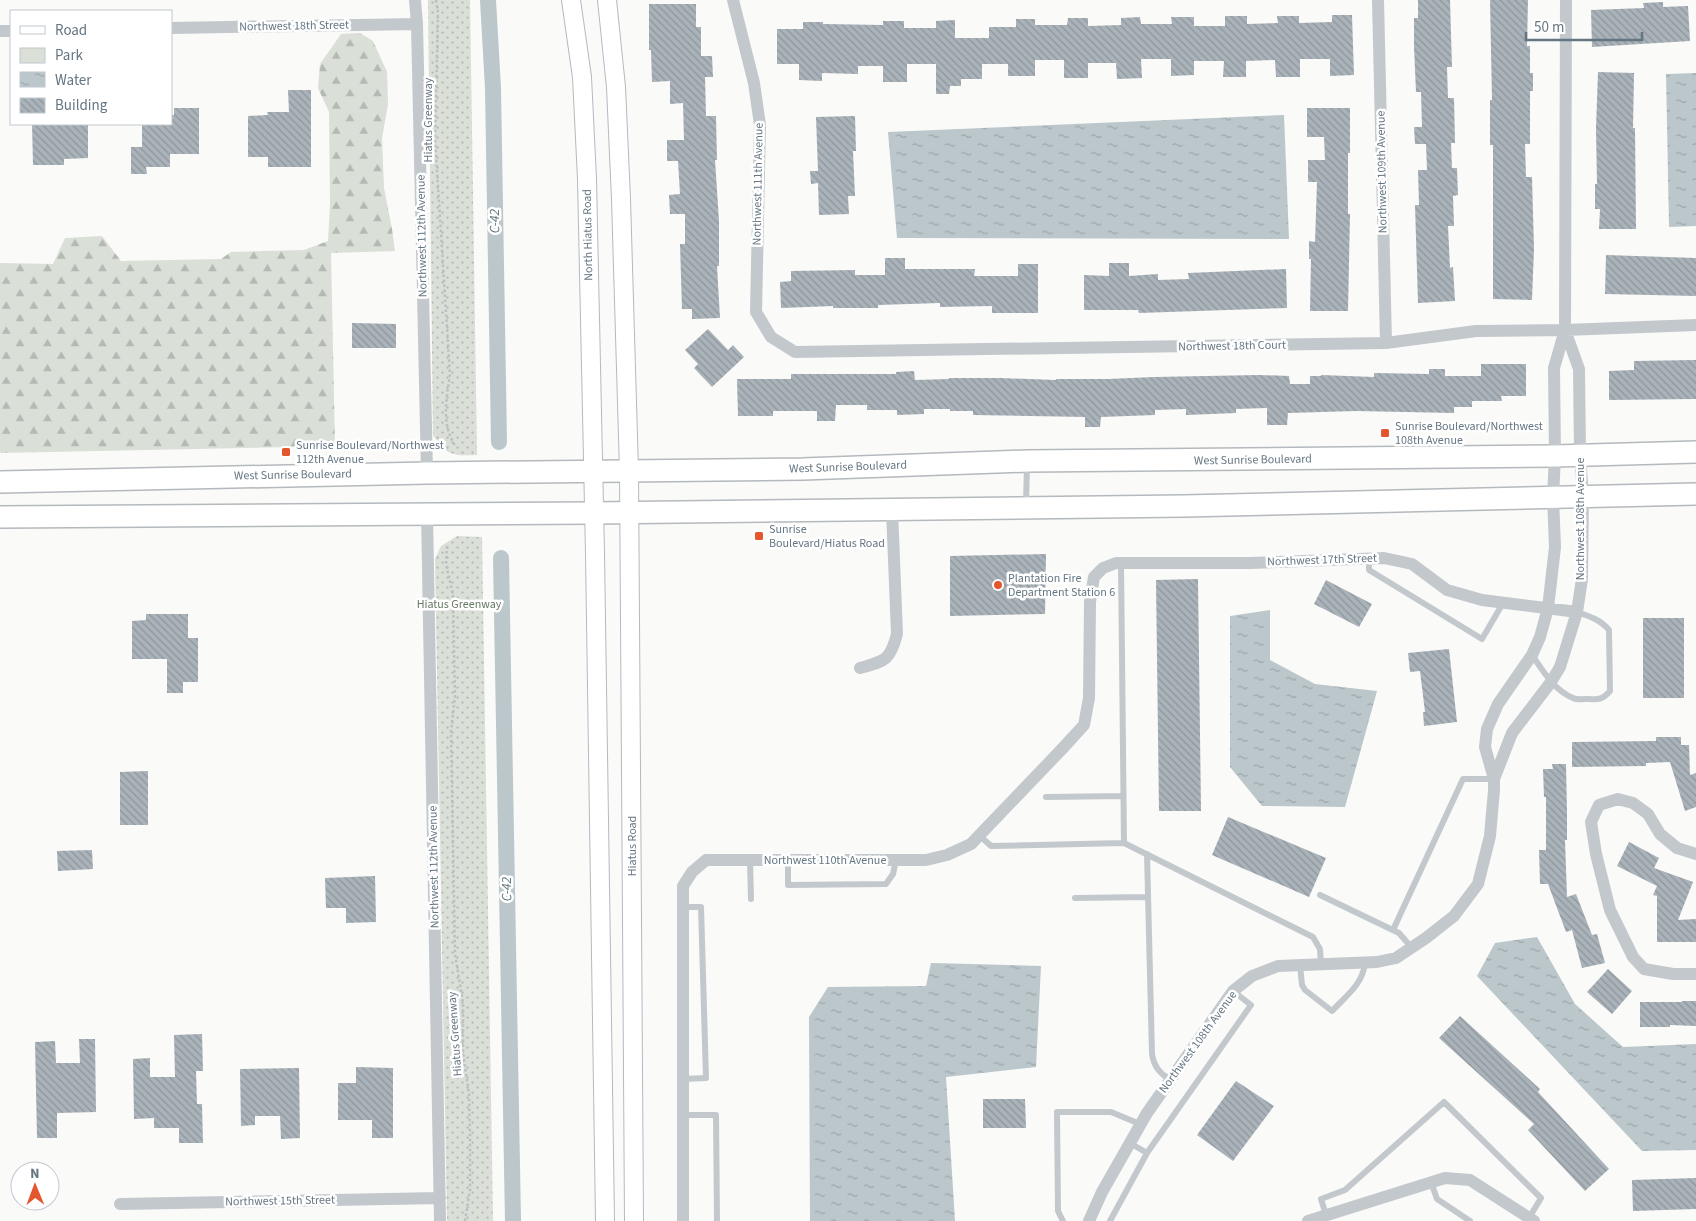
<svg xmlns="http://www.w3.org/2000/svg" width="1696" height="1221" viewBox="0 0 1696 1221" font-family="'Source Sans 3',sans-serif">
  <defs>
    <pattern id="green-dots" width="8" height="8" patternUnits="userSpaceOnUse" patternTransform="scale(1.25)"><rect width="8" height="8" fill="#dadfd7"/><path d="M2 2h.1M6 6h.1" fill="none" stroke="#b4b9b4" stroke-width="1.8" stroke-linecap="round"/></pattern>
    <pattern id="forest-firs" width="22" height="20" patternUnits="userSpaceOnUse" patternTransform="scale(1.25)"><rect width="22" height="20" fill="#dadfd7"/><path d="M5 1l3.5 6h-7zM16 11l3.5 6h-7z" fill="#b4b9b4"/></pattern>
    <pattern id="water-ripples" width="26" height="14" patternUnits="userSpaceOnUse" patternTransform="scale(1.25)"><rect width="26" height="14" fill="#bbc7cb"/><path d="M2 4q2-2 4 0t4 0M15 11q2-2 4 0t4 0" fill="none" stroke="#9ca6aa"/></pattern>
    <pattern id="building-back-hatch" width="6" height="6" patternUnits="userSpaceOnUse" patternTransform="scale(1.25)"><rect width="6" height="6" fill="#aab3b9"/><path d="M-1 5l2 2M0 0l6 6M5-1l2 2" fill="none" stroke="#8e969c"/></pattern>
  </defs>
  <rect width="100%" height="100%" fill="#fafaf8"/>
  <path fill="url(#green-dots)" d="M428,0H470L477,455C454,456 447,456 433,435Z
    M457,536L482,537L493,1221H447L435,559L441,546Z"/>
  <path fill="url(#forest-firs)" d="M360,33L373,41L387,72L388,104L382,138L384,188L392,229L395,251L331,253L335,446L0,453V263L53,264L65,238L102,236L121,261L221,259L231,252L304,250L328,241L330,205L329,112L318,88L320,64L341,34Z"/>
  <path fill="url(#water-ripples)" d="M1696,73V226L1669,227L1666,74Z
    M1284,115L1289,239L897,238L888,132Z
    M1270,610V660L1315,684L1377,691L1345,807L1262,806L1230,767V616Z
    M1537,937L1575,1004L1623,1047L1696,1044V1150L1642,1151L1477,976L1495,943Z
    M931,963L1041,966L1036,1067L946,1077L955,1221H810L809,1017L828,987L926,986Z"/>
  <g fill="none" stroke-linecap="round" stroke-linejoin="round">
    <path stroke="#bbc7cb" stroke-width="16" d="M488,0L493,88L499,442
      M501,558L513,1221"/>
  </g>
  <path fill="url(#building-back-hatch)" d="M1418,0H1450L1452,67H1447L1448,98H1454L1455,143H1451L1452,168H1457L1458,195L1453,196L1454,226H1448L1450,268L1453,267L1455,301L1418,303L1415,205H1419L1418,170H1427L1426,144H1415L1414,127H1422L1421,92H1416L1414,47V18H1418Z
    M1490,0H1528L1527,46H1530V73H1533V91H1530V144H1525L1526,177H1532L1534,249L1532,300L1493,299V145H1490V100H1492Z
    M1663,2V7L1688,6L1690,41L1592,47L1591,10L1644,8L1643,3Z
    M649,4H696V27H701V56H712L713,77H705L706,116H716L717,160H715L719,221V266H717L720,318L692,319V309H682L680,244H685V214H670L669,195L680,194L678,161H667V140H684L683,103L670,104V81L652,82L651,50H649Z
    M1332,15H1352L1354,75L1330,76V59H1300V77H1276L1275,60L1246,61V77H1223L1224,61H1194V75L1171,76V59H1141L1142,78L1117,79L1116,63H1088V78H1064V60H1035V76H1008V64H982V79H961V86H950L949,94H936V64H907V82H883V66H858V74L822,73V81L799,80V64H777V29H803V22H823V24L883,25V21H904V28H936V21L955,20V38H989V27H1016V19H1035V25H1067L1068,18H1088V26L1121,25V18L1140,17L1141,24H1172L1171,17H1194V26H1225V16H1247V24L1278,23L1277,16H1299V23L1332,22Z
    M1598,72L1634,73L1633,128H1635L1636,229H1599L1600,209H1595V184H1597L1596,128Z
    M288,90H311V167H268V157H248V116L268,115L267,112H289Z
    M174,108H199V154H170V167H146L147,174H131V147H142V124H171V115H174Z
    M1307,108H1350V153H1348V214H1350L1348,311H1310L1311,259H1309V241L1315,242L1317,182H1308V160H1325L1324,137H1307Z
    M855,116L856,151H853L855,196H848L849,214L819,215L818,183L811,184L810,171H818L816,117Z
    M32,124H88V158L64,159V165H33Z
    M1606,255L1696,258V296L1605,294Z
    M885,258H905V269H975L974,276H1018V264H1038V313H992V306L940,307V303L878,305V308H833V306L781,308L780,282L791,281V271L855,270V275H885Z
    M1109,263H1129V276L1158,274V280L1189,279L1188,273L1286,269L1287,308L1139,313L1138,310H1084V275L1109,276Z
    M352,323L396,324V348H352Z
    M708,329L728,350L733,345L744,357L712,387L694,368L698,364L685,350Z
    M1696,360V399L1609,400V371L1634,370V361Z
    M1481,364H1526V396H1501L1502,401H1472V407H1454V413L1356,411L1288,413L1287,425H1267V408L1236,409V413L1186,415V409L1155,410V415L1101,417L1100,427H1085V417L973,415V411H950V409H924V414L897,415V410H867V405H836L835,421H817V411H773V416H738L737,379H791V374H896V372L914,371L915,380L949,379V378H1000L1056,380V379H1108L1154,377L1259,375L1289,376L1290,384H1310V376H1321V375L1374,377V373L1429,374V369H1445V376H1481Z
    M1046,554L1045,614L950,616V556Z
    M1198,579L1201,811H1159L1156,580Z
    M1326,580L1372,604L1359,627L1314,604Z
    M146,614H188V638H198V682H183V693H167V659H132V621L146,620Z
    M1643,618H1684V698H1643Z
    M1449,649L1457,722L1424,726L1423,712H1425L1420,671L1410,672L1408,653Z
    M1656,737H1681V745H1689L1690,775L1696,773V807L1685,811L1670,762L1646,763V766L1572,767V742L1656,741Z
    M1552,764H1566L1567,812V840H1565L1567,897L1576,894L1592,935L1597,934L1605,963L1582,968L1572,930L1566,932L1548,884H1540L1539,850H1546V797H1544L1543,769H1553Z
    M148,771V825H120V772Z
    M1228,817L1326,858L1309,897L1212,855Z
    M1629,842L1659,858L1654,868L1693,882L1678,920L1696,919V942H1657V896L1653,895L1657,886L1617,866Z
    M92,850L93,869L58,871L57,851Z
    M375,876L376,922L346,923V908H326L325,878Z
    M1608,969L1632,991L1612,1014L1587,992Z
    M1682,1001H1696V1026L1670,1025V1027H1640V1002H1682Z
    M1460,1016L1540,1089L1538,1092L1609,1169L1585,1191L1528,1130L1534,1124L1439,1038Z
    M202,1034L203,1071H196L197,1104H202L203,1143H179V1128H154V1118L134,1119L133,1059L150,1058V1077H175L174,1035Z
    M79,1039H95L96,1112L57,1113V1138H37L35,1042L55,1041L56,1063H80Z
    M356,1067L393,1068V1138H372V1120H338V1083H356Z
    M299,1068L300,1138L281,1139L280,1116H255V1125L241,1126L240,1069Z
    M1236,1081L1274,1106L1233,1161L1197,1135Z
    M983,1099H1025L1026,1128H983Z
    M1696,1178V1209L1633,1211L1632,1180Z"/>
  <g fill="none" stroke-linecap="round" stroke-linejoin="round">
    <g stroke="#b3babf" stroke-width="20">
      <path id="secondary" d="M571,0L582,77L587,179L595,553L605,1221
        M607,0L616,87L621,199L629,470L634,1221"/>
    </g>
    <g stroke="#b4b9bd" stroke-width="24">
      <path id="trunk" d="M0,482L427,473L803,469L1027,461L1555,456L1696,452
        M0,517L594,513L1184,506L1696,494"/>
    </g>
    <path stroke="#bbbfc2" stroke-width="2.5" stroke-dasharray="2.5 2.5" stroke-linecap="butt" d="M436,0L438,13L435,139L450,375C446,401 441,425 456,447
      M447,546L446,565L453,594L454,648L455,697L451,731L455,954L463,1003V1053L469,1094L470,1135V1190L465,1221"/>
    <path stroke="#c3c8cc" stroke-width="6" d="M1026,504L1027,464
      M1369,558V570L1482,639L1503,603
      M1532,655C1543,671 1554,690 1573,698C1577,700 1584,699 1589,699C1599,700 1603,699 1610,691L1609,630C1601,620 1589,616 1577,612
      M1046,797L1123,796
      M979,835L991,846L1124,843L1121,563
      M1124,843L1313,937L1320,949L1321,965
      M1147,854L1152,1054C1154,1067 1160,1073 1170,1080
      M750,860L751,899
      M788,860V885L886,884L893,874L896,860
      M1320,895L1399,933L1412,948
      M1075,898L1148,897
      M683,907H701L706,1078L683,1079
      M1393,930L1463,779H1494
      M1300,965L1302,985L1305,990L1332,1011C1346,996 1363,984 1365,963
      M683,1115H716L717,1221
      M1147,1153L1251,1005L1233,991
      M1431,1182L1437,1199L1470,1221
      M1326,1215L1321,1199L1345,1190L1444,1102L1541,1198L1529,1218
      M1063,1221L1058,1211L1057,1112H1111L1140,1124
      M1110,1221L1147,1153L1130,1143"/>
    <path stroke="#c3c8cc" stroke-width="12" d="M415,0L417,24L427,473
      M733,0L754,83L760,125L756,312L771,337L795,352L1386,343L1476,331L1565,330L1696,325
      M1378,0L1386,343
      M171,28L417,24
      M0,31H11
      M427,514L440,1221
      M860,668C885,661 890,661 897,634L892,510
      M1494,779L1512,733L1551,682L1560,667L1577,612L1582,579L1583,497L1580,455L1579,369L1565,330
      M1696,854L1677,848L1660,834L1648,814L1633,803L1618,799L1599,805L1591,822L1596,854L1610,910L1633,957L1644,969L1673,974H1696
      M120,1204L440,1198
      M683,1221V886L692,872L706,860H926L947,855L971,844L1062,749L1084,725L1089,698L1090,602L1094,577L1103,568L1116,563H1250L1384,558L1412,564L1447,590L1482,600L1577,612
      M1089,1221L1102,1192L1147,1113L1233,991L1252,976L1278,966L1377,962L1396,958L1426,938L1454,916L1478,884L1490,836L1494,790V779L1485,747L1487,729L1498,704L1532,655L1540,637L1548,608L1555,547L1553,497L1555,456L1554,368L1565,330L1566,0
      M1308,1221L1445,1178L1470,1180L1534,1221"/>
    <use href="#secondary" stroke="#fff" stroke-width="18"/>
    <use href="#trunk" stroke="#fff" stroke-width="21"/>
  </g>
  <g fill="#e4572e" stroke="#fff" stroke-width="2">
    <rect x="1380" y="428" width="10" height="10" rx="2.5"/>
    <rect x="281" y="447" width="10" height="10" rx="2.5"/>
    <rect x="754" y="531" width="10" height="10" rx="2.5"/>
    <circle cx="998" cy="585" r="5"/>
  </g>
  <g text-anchor="middle" dominant-baseline="central" stroke-width="5" stroke-linejoin="round" paint-order="stroke">
    <g font-size="12" fill="#657683" stroke="#fff">
      <text transform="translate(294 26) rotate(-1)">Northwest 18th Street</text>
      <text transform="translate(428 120) rotate(-90)">Hiatus Greenway</text>
      <text transform="translate(1382 172) rotate(-91)">Northwest 109th Avenue</text>
      <text transform="translate(758 184) rotate(-89)">Northwest 111th Avenue</text>
      <text transform="translate(588 235) rotate(-91)">North Hiatus Road</text>
      <text transform="translate(422 236) rotate(-91)">Northwest 112th Avenue</text>
      <text transform="translate(1232 346) rotate(-1)">Northwest 18th Court</text>
      <text transform="translate(1253 460) rotate(-1)">West Sunrise Boulevard</text>
      <text transform="translate(848 467) rotate(-2)">West Sunrise Boulevard</text>
      <text transform="translate(293 475) rotate(-1)">West Sunrise Boulevard</text>
      <text transform="translate(1580 519) rotate(-90)">Northwest 108th Avenue</text>
      <text transform="translate(1322 560) rotate(-2)">Northwest 17th Street</text>
      <text transform="translate(632 846) rotate(-90)">Hiatus Road</text>
      <text x="825" y="860">Northwest 110th Avenue</text>
      <text transform="translate(434 867) rotate(-91)">Northwest 112th Avenue</text>
      <text transform="translate(455 1034) rotate(-94)">Hiatus Greenway</text>
      <text transform="translate(1198 1042) rotate(-54)">Northwest 108th Avenue</text>
      <text transform="translate(280 1201) rotate(-1)">Northwest 15th Street</text>
    </g>
    <g font-size="12" fill="#657683" stroke="#fff" text-anchor="start">
      <text x="1395" y="426">Sunrise Boulevard/Northwest<tspan x="1395" dy="14">108th Avenue</tspan></text>
      <text x="296" y="445">Sunrise Boulevard/Northwest<tspan x="296" dy="14">112th Avenue</tspan></text>
      <text x="769" y="529">Sunrise<tspan x="769" dy="14">Boulevard/Hiatus Road</tspan></text>
      <text x="1008" y="578">Plantation Fire<tspan x="1008" dy="14">Department Station 6</tspan></text>
    </g>
    <g font-size="12" fill="#687a64" stroke="#fff">
      <text x="459" y="604">Hiatus Greenway</text>
    </g>
    <g font-size="14" font-style="italic" fill="#60757c" stroke="#fff">
      <text transform="translate(495 221) rotate(-91)">C-42</text>
      <text transform="translate(507 889) rotate(-91)">C-42</text>
    </g>
  </g>
  <rect x="10" y="10" width="162" height="115" fill="#ffffff" stroke="#c1c8cd"/>
  <rect x="20" y="26" width="25" height="8" fill="#ffffff" stroke="#c1c8cd"/>
  <text x="55" y="35" font-size="15" fill="#657683">Road</text>
  <rect x="20" y="48" width="25" height="15" fill="#dadfd7" stroke="#c1c8cd"/>
  <text x="55" y="60" font-size="15" fill="#657683">Park</text>
  <rect x="20" y="72" width="25" height="15" fill="url(#water-ripples)" stroke="#c1c8cd"/>
  <text x="55" y="85" font-size="15" fill="#657683">Water</text>
  <rect x="20" y="98" width="25" height="15" fill="url(#building-back-hatch)" stroke="#c1c8cd"/>
  <text x="55" y="110" font-size="15" fill="#657683">Building</text>
  <g transform="translate(35 1186) rotate(359)"><circle r="24" fill="#ffffff" stroke="#c1c8cd"/>
  <path d="M0-4L9 19L0 12L-9 19Z" fill="#e4572e"/>
  <text y="-8" font-size="14" font-weight="bold" text-anchor="middle" fill="#657683">N</text>
  </g>
  <path d="M1526 32v8h116v-8" fill="none" stroke="#657683" stroke-width="2.5"/>
  <text x="1534" y="32" font-size="15" fill="#657683" stroke="#ffffff" stroke-width="4" paint-order="stroke">50 m</text>
</svg>
